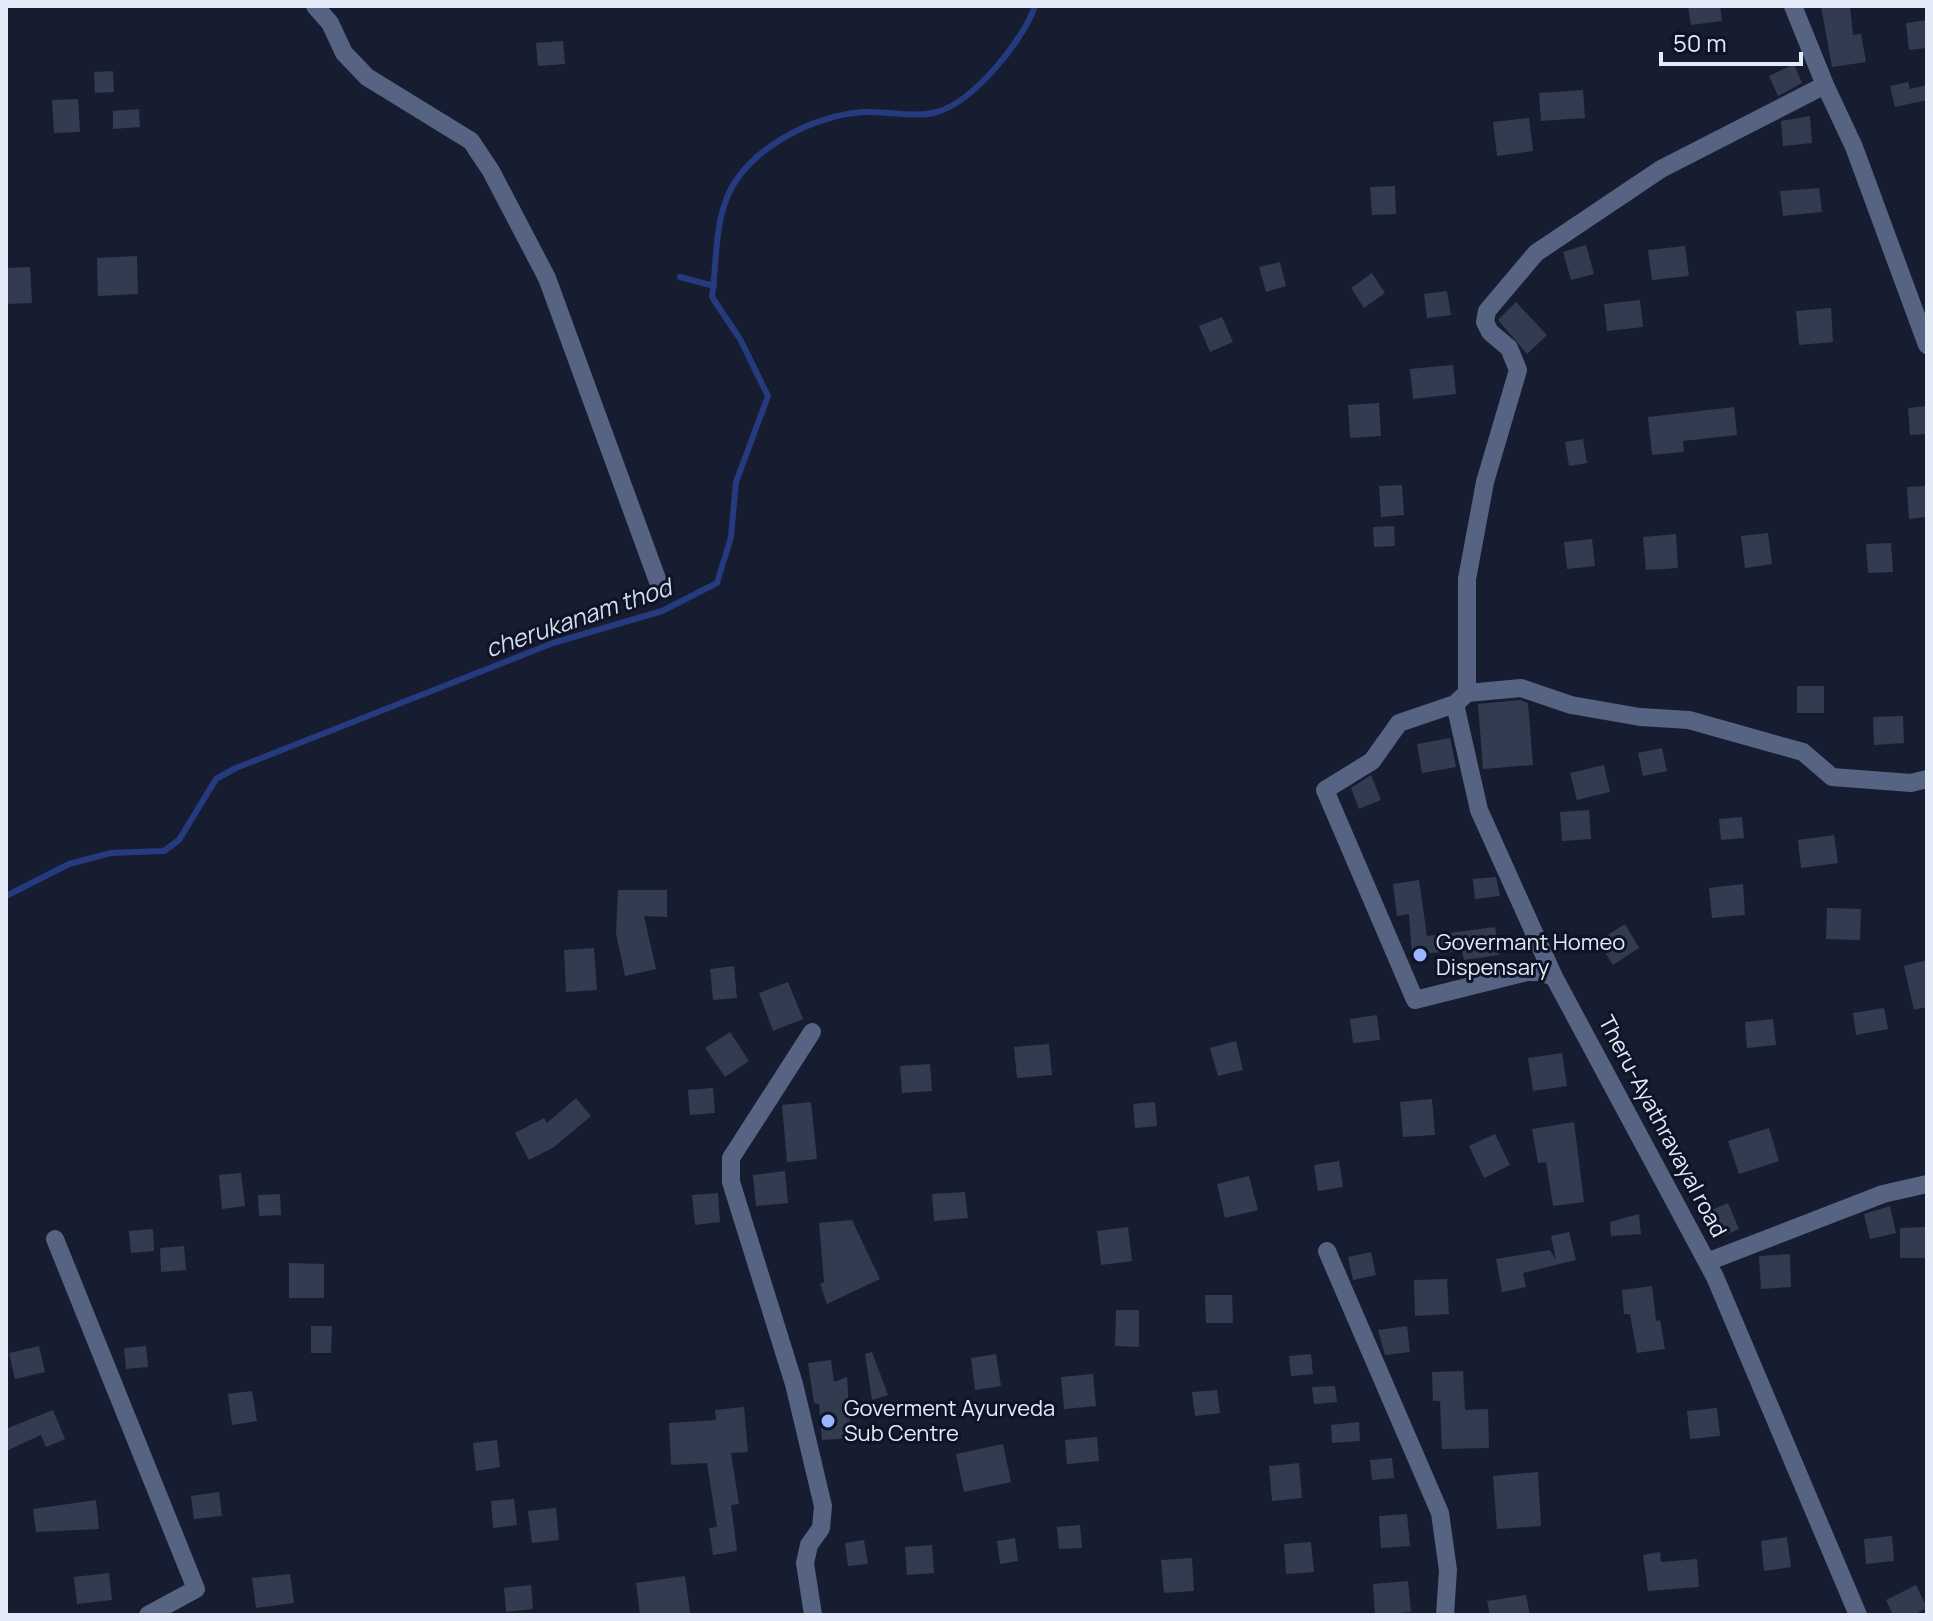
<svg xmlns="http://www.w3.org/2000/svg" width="1933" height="1621" viewBox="0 0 1933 1621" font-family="Manrope,sans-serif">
  <rect width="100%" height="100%" fill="#161d30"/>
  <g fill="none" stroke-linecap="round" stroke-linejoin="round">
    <path stroke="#263a7f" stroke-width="6" d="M680,277L714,286
      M6,896L69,864L111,853L164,851L179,840L216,779L236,768L553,643L662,611L717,583L731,537L736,482L768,396L740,339L712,297C716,268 715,234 724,206C740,152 811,115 864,112C887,111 916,118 937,112C973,102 1023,41 1035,6"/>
  </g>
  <path fill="#333b50" d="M1688,6H1720L1722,21L1691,25Z
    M1821,6H1850L1853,35L1861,34L1866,62L1832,67Z
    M1927,20V48L1909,50L1906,23Z
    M563,41L565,64L538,66L536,43Z
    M1794,64L1802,83L1778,96L1769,76Z
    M113,71L114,92L95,93L94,72Z
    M1908,82L1910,89L1927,85V100L1895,107L1890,86Z
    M1583,90L1585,118L1541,121L1539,93Z
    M78,99L80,132L54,133L52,100Z
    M139,109L140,127L113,129V111Z
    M1810,116L1812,143L1783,146L1781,121Z
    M1529,118L1533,151L1497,156L1493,122Z
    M1395,186L1396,214L1372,215L1370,187Z
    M1819,188L1822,212L1783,216L1780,191Z
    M1586,245L1594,274L1571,280L1563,252Z
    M1685,246L1689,276L1652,280L1648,250Z
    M137,256L138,294L98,296L97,258Z
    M1280,262L1286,286L1266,292L1259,267Z
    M30,267L32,303L6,304V268Z
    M1372,273L1385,293L1364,308L1351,288Z
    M1447,291L1451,315L1427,318L1424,294Z
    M1640,300L1643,327L1607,331L1604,304Z
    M1516,302L1547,335L1527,354L1498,320Z
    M1831,308L1833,342L1799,345L1796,311Z
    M1222,317L1233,342L1210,352L1199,326Z
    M1453,365L1456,394L1413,399L1410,369Z
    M1379,403L1381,436L1350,438L1348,405Z
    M1927,406V434L1910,435L1908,408Z
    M1734,407L1737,435L1683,441L1684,452L1652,455L1648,417Z
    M1583,439L1587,463L1569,466L1565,442Z
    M1402,485L1404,515L1381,517L1379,486Z
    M1927,486V517L1909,519L1907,487Z
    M1394,526L1395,546L1374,547L1373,527Z
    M1768,533L1772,564L1745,568L1741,536Z
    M1676,534L1678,568L1646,570L1643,537Z
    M1592,539L1595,566L1567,569L1564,542Z
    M1891,543L1893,572L1868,573L1866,544Z
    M1797,686H1824V713H1797Z
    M1520,700L1528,703L1533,765L1483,769L1478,704Z
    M1903,716L1904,743L1874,745L1873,717Z
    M1450,738L1456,767L1422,773L1417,744Z
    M1662,748L1667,771L1643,776L1638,753Z
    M1604,765L1610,792L1577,800L1570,773Z
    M1371,775L1381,800L1359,809L1351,788Z
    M1589,810L1591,839L1562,841L1560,812Z
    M1742,817L1744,838L1721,840L1719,819Z
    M1834,835L1838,863L1801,868L1798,840Z
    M1496,877L1500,896L1475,899L1473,879Z
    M1419,880L1427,936L1495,927L1499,955L1464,960L1462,951L1412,954L1409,914L1397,916L1393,884Z
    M1743,884L1745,915L1712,918L1709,888Z
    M618,890H667V917L644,916L656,969L625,976L616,933Z
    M1827,908L1861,909L1860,940L1826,939Z
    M1625,924L1639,948L1613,965L1598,941Z
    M594,948L597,990L566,992L564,950Z
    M1927,960V1007L1914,1010L1904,966Z
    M734,966L737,998L713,1000L710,969Z
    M788,982L803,1019L773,1031L759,993Z
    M1884,1008L1888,1029L1856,1035L1853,1013Z
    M1377,1015L1380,1040L1353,1043L1350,1019Z
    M1773,1019L1776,1045L1747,1048L1745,1022Z
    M730,1032L749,1061L725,1077L705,1048Z
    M1236,1041L1243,1070L1218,1076L1210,1048Z
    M1049,1044L1052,1075L1017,1078L1014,1047Z
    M1562,1053L1567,1086L1533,1091L1528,1058Z
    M930,1064L932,1091L902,1093L900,1066Z
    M713,1088L715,1113L690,1115L688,1090Z
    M576,1098L591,1116L554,1147L529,1160L515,1133L544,1118L547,1123Z
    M1432,1099L1435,1135L1403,1137L1400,1102Z
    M811,1102L817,1159L787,1162L782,1105Z
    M1155,1102L1157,1126L1135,1128L1133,1104Z
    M1574,1122L1584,1202L1553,1206L1546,1162L1538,1163L1532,1129Z
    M1769,1128L1779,1161L1739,1174L1728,1141Z
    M1495,1134L1510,1165L1484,1178L1469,1146Z
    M1339,1161L1343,1187L1318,1191L1314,1165Z
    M785,1171L788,1203L756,1206L753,1175Z
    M241,1173L245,1206L222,1209L219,1175Z
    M1249,1176L1258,1210L1225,1218L1217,1184Z
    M965,1192L968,1218L934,1221L932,1194Z
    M718,1193L720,1222L695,1225L692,1195Z
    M280,1194L281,1215L259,1216L258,1195Z
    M1728,1203L1739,1229L1716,1239L1705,1213Z
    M1890,1206L1896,1233L1870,1239L1864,1214Z
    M1639,1214L1641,1234L1611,1236L1610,1222Z
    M852,1220L880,1279L827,1304L820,1284L824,1282L819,1223Z
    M1128,1227L1132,1261L1101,1265L1097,1231Z
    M1925,1227L1926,1258H1900V1228Z
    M153,1229L154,1251L131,1253L129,1231Z
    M1569,1232L1576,1260L1523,1273L1526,1287L1502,1292L1496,1259L1550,1250L1556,1260L1551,1236Z
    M184,1246L186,1270L161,1272L160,1248Z
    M1371,1252L1376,1275L1353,1280L1348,1257Z
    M1790,1254L1791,1287L1761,1289L1759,1256Z
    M289,1263L324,1264V1298H289Z
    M1447,1279L1449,1314L1415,1316L1414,1280Z
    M1652,1286L1656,1321L1660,1320L1665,1349L1637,1353L1630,1314H1624L1622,1290Z
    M1205,1295H1232L1233,1323H1206Z
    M1116,1310H1139V1347L1115,1346Z
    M311,1326H332L331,1353H311Z
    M1407,1326L1410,1352L1385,1355L1378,1330Z
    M39,1346L45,1372L15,1379L9,1353Z
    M146,1346L148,1367L126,1369L124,1348Z
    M872,1352L888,1395L872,1400L865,1354Z
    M996,1354L1001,1386L975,1390L971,1358Z
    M1311,1354L1313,1374L1291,1376L1289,1356Z
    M831,1360L834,1382L847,1377L851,1438L822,1440L819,1404L814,1403L808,1363Z
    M1463,1371L1465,1410L1488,1409L1489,1448L1442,1449L1440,1401H1433L1432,1372Z
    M1093,1374L1096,1406L1064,1409L1061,1377Z
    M1335,1386L1337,1402L1314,1404L1312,1387Z
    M1217,1390L1220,1413L1195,1416L1192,1392Z
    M252,1391L257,1421L232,1425L228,1394Z
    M744,1407L748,1452L731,1453L739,1504L731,1505L737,1551L713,1555L709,1528L717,1527L707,1463L671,1465L669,1423L716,1420L715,1410Z
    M1717,1408L1720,1436L1690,1439L1687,1411Z
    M53,1410L65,1439L46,1447L41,1435L6,1451V1429Z
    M1359,1422L1360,1441L1332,1443L1331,1425Z
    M1097,1437L1099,1461L1067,1464L1065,1440Z
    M497,1440L500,1467L476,1471L473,1443Z
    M1003,1444L1011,1482L964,1492L956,1454Z
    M1392,1458L1394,1478L1372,1480L1370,1460Z
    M1299,1463L1302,1498L1272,1501L1269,1466Z
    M1538,1472L1541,1526L1497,1529L1493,1476Z
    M219,1492L222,1516L194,1519L191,1496Z
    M514,1499L517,1525L493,1528L491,1501Z
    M96,1500L99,1529L36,1532L33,1509Z
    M556,1508L559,1540L532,1543L528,1511Z
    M1407,1514L1410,1546L1381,1548L1379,1516Z
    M1080,1525L1082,1548L1059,1549L1057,1527Z
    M1892,1536L1894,1561L1866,1564L1864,1539Z
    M1787,1537L1791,1567L1764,1571L1761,1541Z
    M1015,1538L1018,1561L1000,1564L997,1541Z
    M864,1540L868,1564L848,1566L845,1543Z
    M1311,1542L1314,1572L1286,1574L1284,1544Z
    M932,1545L934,1573L907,1575L905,1547Z
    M1660,1552L1661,1562L1697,1559L1699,1587L1648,1591L1643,1555Z
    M1192,1558L1194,1591L1164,1593L1161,1560Z
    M109,1573L112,1600L77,1604L74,1577Z
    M290,1574L294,1603L256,1608L252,1578Z
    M685,1576L690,1613L640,1615L636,1583Z
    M1408,1581L1411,1612L1375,1615L1373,1584Z
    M531,1585L533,1609L506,1612L504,1588Z
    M1916,1585L1927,1608L1913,1615H1893L1886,1600Z
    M1526,1595L1530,1615H1490L1487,1601Z"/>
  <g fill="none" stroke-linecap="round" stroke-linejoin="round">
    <path stroke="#576383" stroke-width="18" d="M315,6L330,23L344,53L367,77L471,141L491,171L547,278L660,587
      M1793,6L1825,85L1661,169L1536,253L1487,311L1485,322L1490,332L1509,348L1518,370L1485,482L1467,579V693L1455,704L1399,723L1372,761L1325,790L1415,1000L1527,972H1540L1554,977L1715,1277L1858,1615
      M1825,85L1854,147L1927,345
      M1467,693L1521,688L1571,705L1640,717L1689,720L1803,752L1832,777L1911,783L1927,779
      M1455,704L1479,810L1554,977
      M812,1032L731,1158V1182L794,1384L823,1506L821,1528L809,1545L805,1563L813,1615
      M55,1239L196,1589L148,1615
      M1327,1251L1440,1513L1448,1570L1445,1615
      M1707,1262L1883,1194L1927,1184"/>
  </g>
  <g fill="#9ab5fd" stroke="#0d1426" stroke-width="3">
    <circle cx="1420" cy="955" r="8"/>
    <circle cx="828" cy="1421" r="8"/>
  </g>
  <g text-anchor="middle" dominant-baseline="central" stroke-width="6" stroke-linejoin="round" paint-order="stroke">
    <g font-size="22" fill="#e5eaf8" stroke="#0d1426" text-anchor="start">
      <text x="1436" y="942">Govermant Homeo<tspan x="1436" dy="25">Dispensary</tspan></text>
      <text x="844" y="1408">Goverment Ayurveda<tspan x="844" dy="25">Sub Centre</tspan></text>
    </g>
    <g font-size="22" fill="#e5eaf8" stroke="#0d1426">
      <text transform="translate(1663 1126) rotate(62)">Theru-Ayathravayal road</text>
    </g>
    <g font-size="24" font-style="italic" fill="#d3dcf0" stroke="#0d1426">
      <text transform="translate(578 617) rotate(-19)">cherukanam thod</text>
    </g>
  </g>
  <rect width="1933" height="1621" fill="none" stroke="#e5eaf8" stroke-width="16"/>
  <path d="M1661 52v12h140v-12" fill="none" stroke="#e5eaf8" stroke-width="4"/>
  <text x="1673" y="52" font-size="24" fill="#e5eaf8" stroke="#0d1426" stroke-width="6" paint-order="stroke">50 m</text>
</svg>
